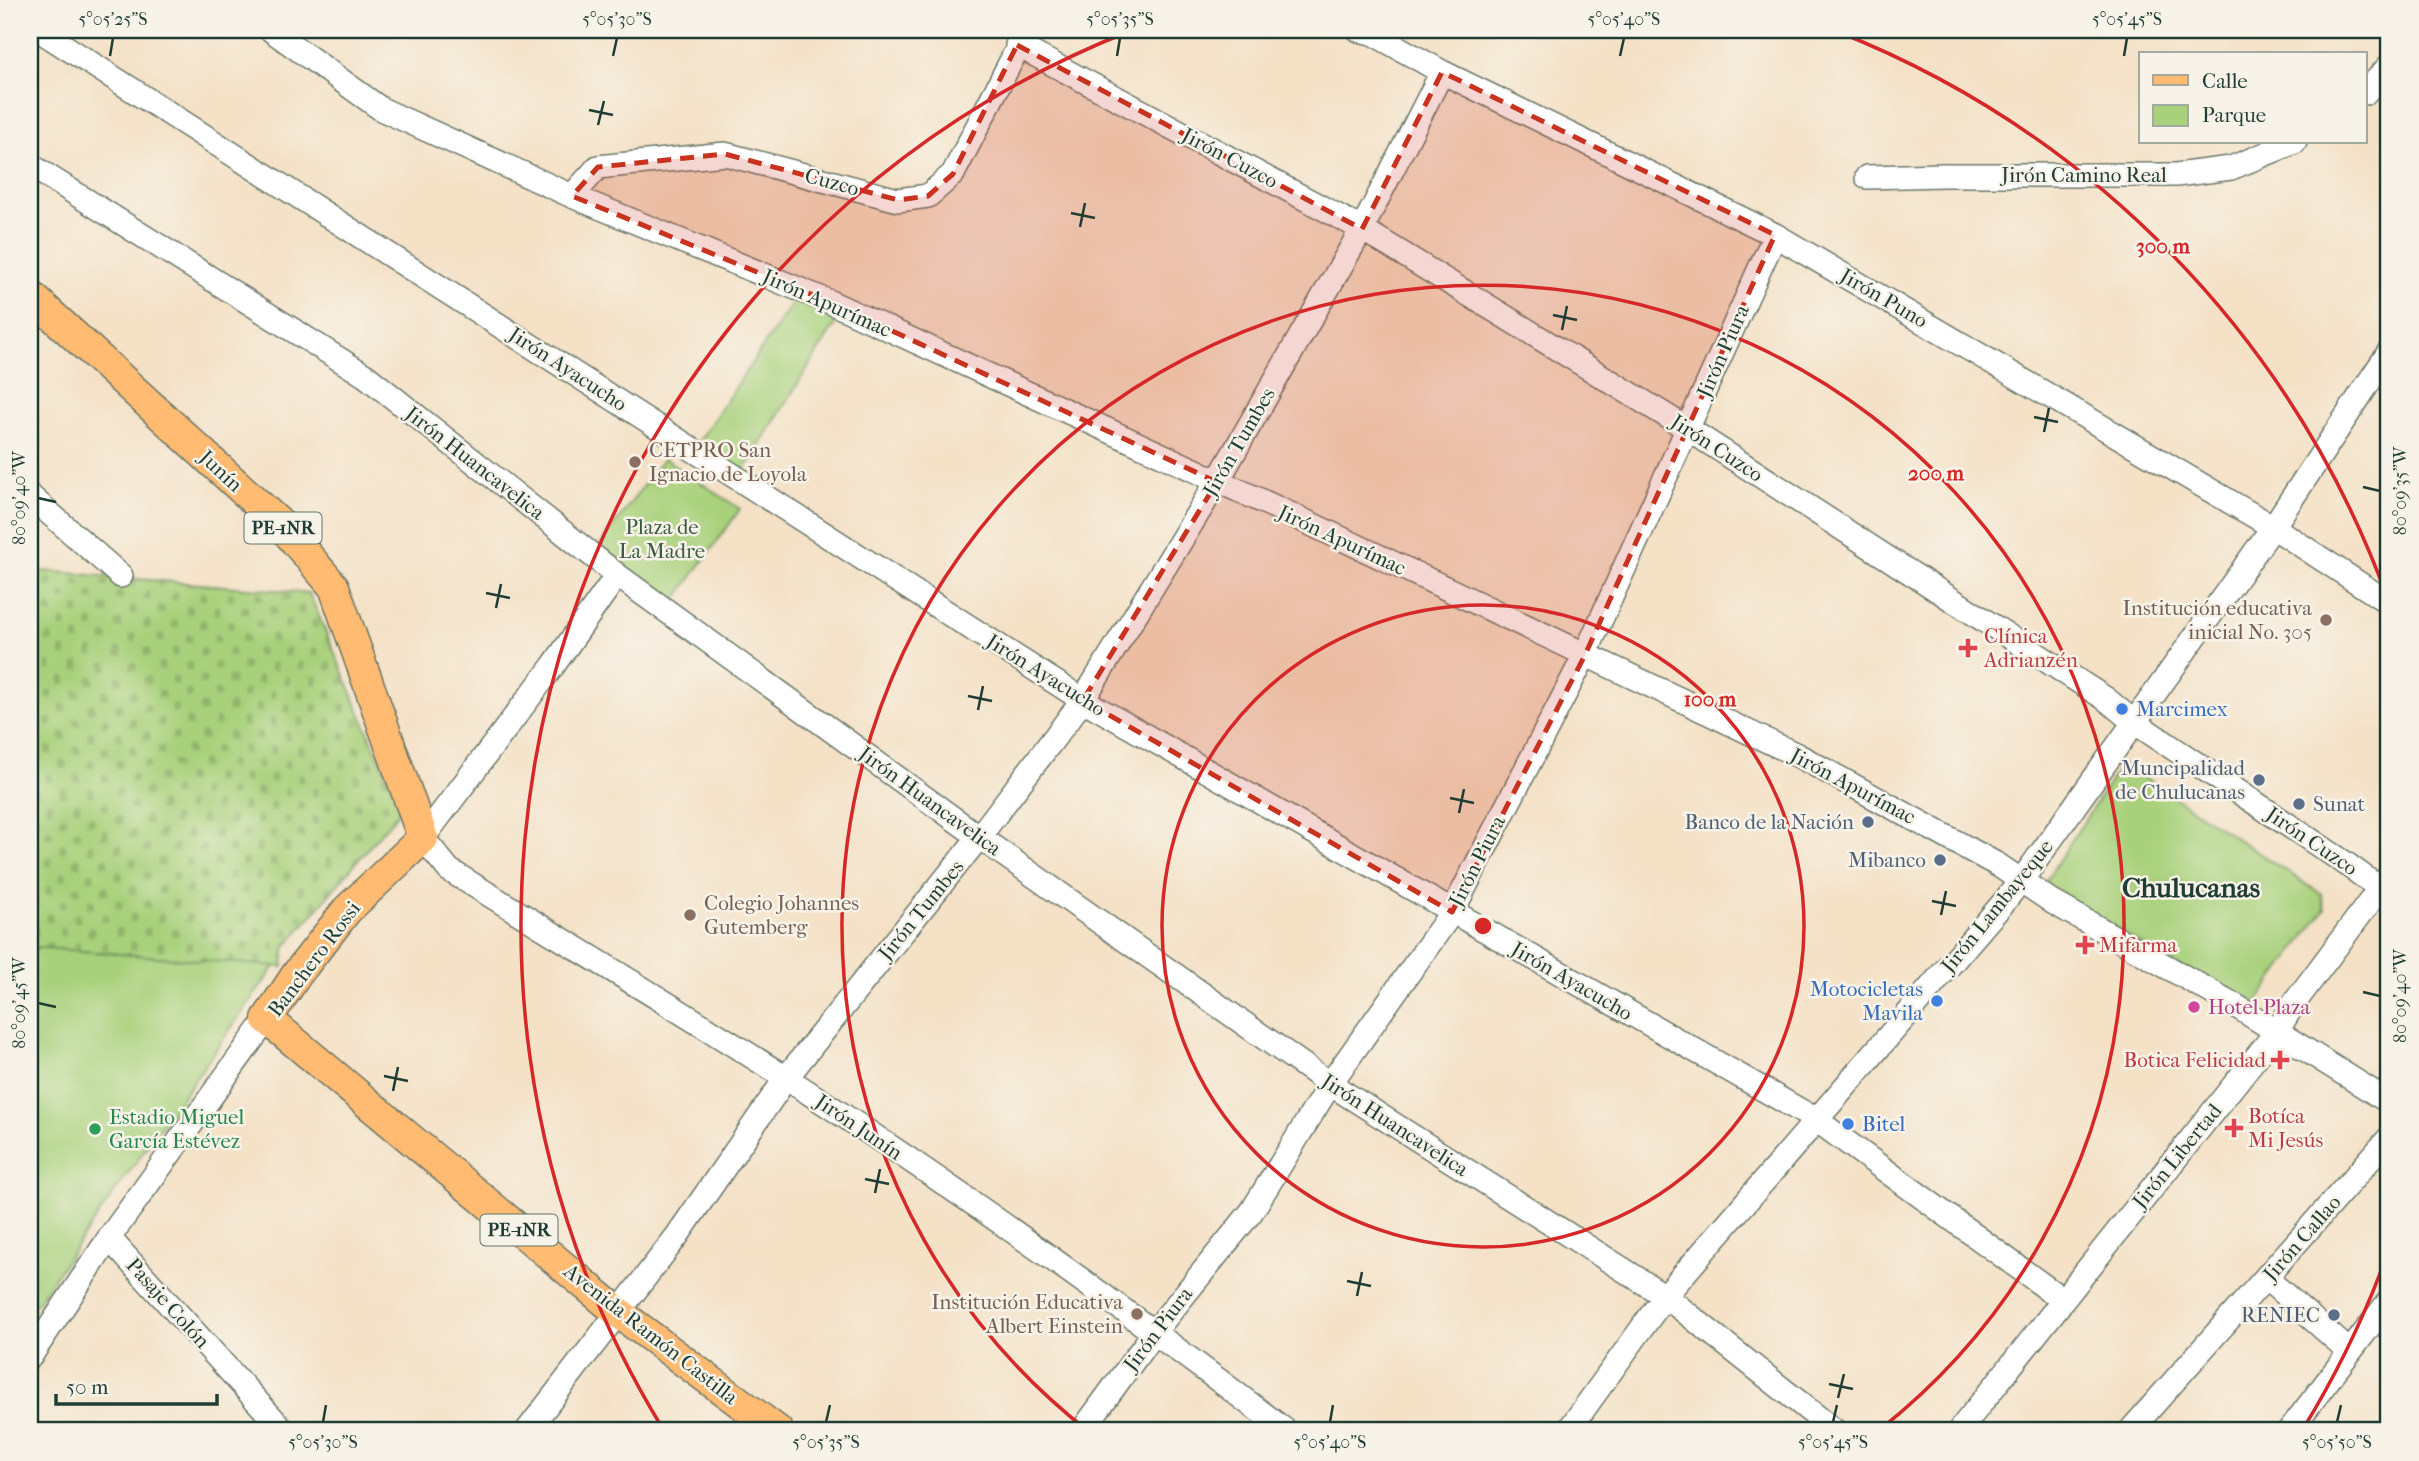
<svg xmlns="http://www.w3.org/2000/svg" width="2419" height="1461" viewBox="0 0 2419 1461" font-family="'IM FELL French Canon',serif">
  <defs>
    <pattern id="cemetery-stones" width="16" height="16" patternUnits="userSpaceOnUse" patternTransform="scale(1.75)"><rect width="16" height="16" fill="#a9d17c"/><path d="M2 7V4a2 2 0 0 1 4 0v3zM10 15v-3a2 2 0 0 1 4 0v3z" fill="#91b46c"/></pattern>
  </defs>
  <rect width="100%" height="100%" fill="#f7f3e8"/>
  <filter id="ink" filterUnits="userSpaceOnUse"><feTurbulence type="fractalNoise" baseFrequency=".0143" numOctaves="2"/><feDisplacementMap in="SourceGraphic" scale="14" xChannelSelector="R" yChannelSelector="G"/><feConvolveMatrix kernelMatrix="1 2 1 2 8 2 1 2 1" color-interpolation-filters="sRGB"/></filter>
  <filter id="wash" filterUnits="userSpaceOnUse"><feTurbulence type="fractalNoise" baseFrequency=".00686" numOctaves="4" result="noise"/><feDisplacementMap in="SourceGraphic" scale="28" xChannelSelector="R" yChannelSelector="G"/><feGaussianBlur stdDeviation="1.57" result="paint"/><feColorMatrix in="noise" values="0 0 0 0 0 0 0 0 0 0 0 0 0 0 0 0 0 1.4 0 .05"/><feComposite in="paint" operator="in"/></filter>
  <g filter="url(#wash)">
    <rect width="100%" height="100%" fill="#f4e1c6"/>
    <path fill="url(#cemetery-stones)" stroke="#648758" stroke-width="2" d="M30,570L309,593L401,809L285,947L283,967L30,947Z"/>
    <path fill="#a9d17c" stroke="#648758" stroke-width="2" d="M800,292L841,315L738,479L693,450Z
      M664,458L740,509L671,606L598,547Z
      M2125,765L2321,894L2325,909L2251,1010L2043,885L2118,769Z
      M30,947L275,966L44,1292L37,1304L30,1306Z"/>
  </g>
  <g filter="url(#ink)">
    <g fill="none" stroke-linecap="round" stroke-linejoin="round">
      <g stroke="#6a7667" stroke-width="26">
        <path id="minor" d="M39,30L1083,700L1815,1119L2063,1300
          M271,30L381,109L572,196L830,302L1292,515L1799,756L1998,865L2054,903L2236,1006L2389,1102
          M1359,30L1372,33L1442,72L1775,235L2273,527L2389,603
          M1017,45L1362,229L1688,429L2106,699L2134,722L2345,863L2389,895
          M2365,93L2389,66
          M30,165L366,376L617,575L979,837L1330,1084L1665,1296L1835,1431
          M1867,177L1943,175H2176L2231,168L2295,142
          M572,196L598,167L725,154L898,200L928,196L953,174L1027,30
          M30,496L121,576
          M617,575L553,666L423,838L449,870C562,940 675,1007 786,1078C958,1189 1124,1308 1286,1431
          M109,1238L284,1431
          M2267,1279L2350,1352
          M30,1357L109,1238L267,1019
          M527,1431L677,1236L786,1078L979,837L1083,700L1217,482L1362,229L1442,72
          M1082,1431L1155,1331L1252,1211L1330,1084L1452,912L1585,655L1775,235
          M1568,1431L1665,1296L2004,902L2032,866L2273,527L2389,352
          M1959,1431L2277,1031L2295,1002L2389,876
          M2130,1431L2389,1138
          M2289,1431L2389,1301"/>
      </g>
      <g stroke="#6a7667" stroke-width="33">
        <path id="major" d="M30,295L284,528L334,587L423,838L347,910L297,974L267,1019L619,1313L778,1431"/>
      </g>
      <use href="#minor" stroke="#fff" stroke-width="23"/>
      <use href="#major" stroke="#ffbb71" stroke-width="30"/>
    </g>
  </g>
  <path fill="#c8321e" fill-opacity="0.2" stroke="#c8321e" stroke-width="5" stroke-dasharray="14 9" stroke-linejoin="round" d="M1017,45L1362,229L1442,72L1775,235L1585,655L1452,912L1083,700L1217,482L830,302L572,196L598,167L725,154L898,200L928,196L953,174Z"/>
  <path fill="none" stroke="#1f3d34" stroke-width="2.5" d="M110,56L113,38M613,56L617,38M1117,56L1120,38M1620,56L1624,38M2124,56L2127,38M589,110L613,115M598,125L604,101M1071,213L1095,218M1080,227L1085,203M1553,315L1577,320M1562,330L1567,306M2034,417L2058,422M2044,432L2049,408M2363,487L2380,491M38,498L56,502M486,593L510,598M496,608L501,584M968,696L992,701M978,710L983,686M1450,798L1474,803M1459,813L1464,789M1932,901L1956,906M1941,915L1946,891M2363,992L2380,996M38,1003L56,1007M384,1076L408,1081M393,1091L398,1067M865,1179L889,1184M875,1193L880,1169M1347,1281L1371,1286M1357,1296L1362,1272M1829,1384L1853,1389M1838,1398L1844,1374M323,1422L326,1405M826,1422L830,1405M1330,1422L1333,1405M1833,1422L1837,1405M2337,1422L2341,1405"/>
  <g fill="none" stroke="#d62828" stroke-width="3.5">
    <circle cx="1483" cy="926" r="321"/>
    <path d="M1088 1431A641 641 0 1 1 1878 1431"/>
    <path d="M2387 1255A962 962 0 0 1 2303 1429M663 1429A962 962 0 0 1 1130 31M1836 31A962 962 0 0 1 2387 597"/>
  </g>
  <g fill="#8d6e63" stroke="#f7f3e8" stroke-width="2.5">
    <circle cx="635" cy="462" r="7"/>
    <circle cx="2326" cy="620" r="7"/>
    <circle cx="690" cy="915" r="7"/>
    <circle cx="1137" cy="1314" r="7"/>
  </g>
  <g fill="#e0444e" stroke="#f7f3e8" stroke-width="2.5">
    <path d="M1964.5 637.5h7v7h7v7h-7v7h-7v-7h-7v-7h7z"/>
    <path d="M2081.5 934.5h7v7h7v7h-7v7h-7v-7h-7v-7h7z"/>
    <path d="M2276.5 1049.5h7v7h7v7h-7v7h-7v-7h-7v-7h7z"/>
    <path d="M2230.5 1117.5h7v7h7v7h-7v7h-7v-7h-7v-7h7z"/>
  </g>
  <g fill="#3f7fe0" stroke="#f7f3e8" stroke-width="2.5">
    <circle cx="2122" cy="709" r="7"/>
    <circle cx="1937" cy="1001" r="7"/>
    <circle cx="1848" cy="1124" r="7"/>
  </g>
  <g fill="#5c6f8a" stroke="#f7f3e8" stroke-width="2.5">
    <circle cx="2259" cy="780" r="7"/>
    <circle cx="2299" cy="804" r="7"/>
    <circle cx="1868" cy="822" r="7"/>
    <circle cx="1940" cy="860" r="7"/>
    <circle cx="2334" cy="1315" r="7"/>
  </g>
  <circle fill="#d1479c" stroke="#f7f3e8" stroke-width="2.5" cx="2194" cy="1007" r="7"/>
  <circle fill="#2e9e5b" stroke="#f7f3e8" stroke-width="2.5" cx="95" cy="1129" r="7"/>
  <g text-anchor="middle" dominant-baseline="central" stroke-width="5" stroke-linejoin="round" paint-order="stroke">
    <g fill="#f7f3e8" stroke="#60746a" stroke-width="2">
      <rect x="244.5" y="512.5" width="77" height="31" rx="5"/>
      <rect x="480.5" y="1214.5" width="77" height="31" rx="5"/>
    </g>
    <g font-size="19" font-weight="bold" fill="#1f3d34">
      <text x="283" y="528">PE-1NR</text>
      <text x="519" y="1230">PE-1NR</text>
    </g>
    <g font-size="21" fill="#1f3d34" stroke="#f7f3e8">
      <text transform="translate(1230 158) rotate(28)">Jirón Cuzco</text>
      <text x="2084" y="175">Jirón Camino Real</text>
      <text transform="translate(832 182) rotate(15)">Cuzco</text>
      <text transform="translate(1884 298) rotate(30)">Jirón Puno</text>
      <text transform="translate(827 303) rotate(24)">Jirón Apurímac</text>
      <text transform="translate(1723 351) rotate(-66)">Jirón Piura</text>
      <text transform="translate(568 369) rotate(33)">Jirón Ayacucho</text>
      <text transform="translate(1239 442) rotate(-60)">Jirón Tumbes</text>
      <text transform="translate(1717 448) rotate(33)">Jirón Cuzco</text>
      <text transform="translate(475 463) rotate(38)">Jirón Huancavelica</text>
      <text transform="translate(221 471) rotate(43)">Junín</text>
      <text transform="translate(1342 540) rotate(25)">Jirón Apurímac</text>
      <text transform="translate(1046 675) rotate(32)">Jirón Ayacucho</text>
      <text transform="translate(1853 786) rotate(28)">Jirón Apurímac</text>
      <text transform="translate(930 801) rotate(36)">Jirón Huancavelica</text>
      <text transform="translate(2312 841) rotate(34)">Jirón Cuzco</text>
      <text transform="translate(1477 861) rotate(-63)">Jirón Piura</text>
      <text transform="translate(1997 906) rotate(-51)">Jirón Lambayeque</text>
      <text transform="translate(921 910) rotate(-51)">Jirón Tumbes</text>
      <text transform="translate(314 959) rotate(-53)">Banchero Rossi</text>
      <text transform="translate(1572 981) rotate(30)">Jirón Ayacucho</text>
      <text transform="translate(1395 1125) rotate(33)">Jirón Huancavelica</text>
      <text transform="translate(859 1127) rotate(34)">Jirón Junín</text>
      <text transform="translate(2177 1156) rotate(-51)">Jirón Libertad</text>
      <text transform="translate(2302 1238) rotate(-49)">Jirón Callao</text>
      <text transform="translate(168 1303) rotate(48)">Pasaje Colón</text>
      <text transform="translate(1158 1329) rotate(-53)">Jirón Piura</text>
      <text transform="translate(651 1334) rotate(38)">Avenida Ramón Castilla</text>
    </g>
    <g font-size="21" fill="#785e54" stroke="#f7f3e8" text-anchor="start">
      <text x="649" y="450">CETPRO San<tspan x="649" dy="24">Ignacio de Loyola</tspan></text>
      <text x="2312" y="608" text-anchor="end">Institución educativa<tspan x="2312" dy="24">inicial No. 305</tspan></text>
      <text x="704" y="903">Colegio Johannes<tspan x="704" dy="24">Gutemberg</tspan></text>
      <text x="1123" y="1302" text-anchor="end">Institución Educativa<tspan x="1123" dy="24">Albert Einstein</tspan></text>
    </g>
    <g font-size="21" fill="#3b5b42" stroke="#f7f3e8">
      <text x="662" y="527">Plaza de<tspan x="662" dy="24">La Madre</tspan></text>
    </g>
    <g font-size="21" fill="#be3a42" stroke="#f7f3e8" text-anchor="start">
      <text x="1984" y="636">Clínica<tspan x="1984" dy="24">Adrianzén</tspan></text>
      <text x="2099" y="945">Mifarma</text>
      <text x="2266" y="1060" text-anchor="end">Botica Felicidad</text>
      <text x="2248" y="1116">Botíca<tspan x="2248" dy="24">Mi Jesús</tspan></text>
    </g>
    <g font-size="21" fill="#366cbe" stroke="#f7f3e8" text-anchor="start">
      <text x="2136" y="709">Marcimex</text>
      <text x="1923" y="989" text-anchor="end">Motocicletas<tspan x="1923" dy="24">Mavila</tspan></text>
      <text x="1862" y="1124">Bitel</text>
    </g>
    <g font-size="21" fill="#4e5e75" stroke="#f7f3e8" text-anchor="end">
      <text x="2245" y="768">Muncipalidad<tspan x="2245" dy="24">de Chulucanas</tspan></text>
      <text x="2313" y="804" text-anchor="start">Sunat</text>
      <text x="1854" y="822">Banco de la Nación</text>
      <text x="1926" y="860">Mibanco</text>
      <text x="2320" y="1315">RENIEC</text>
    </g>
    <g font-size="21" fill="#b23c85" stroke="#f7f3e8" text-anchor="start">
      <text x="2208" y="1007">Hotel Plaza</text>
    </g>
    <g font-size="21" fill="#27864d" stroke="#f7f3e8" text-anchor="start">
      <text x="109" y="1117">Estadio Miguel<tspan x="109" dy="24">García Estévez</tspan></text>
    </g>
    <g font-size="28" font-weight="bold" fill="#1f3d34" stroke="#f7f3e8">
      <text x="2191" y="887">Chulucanas</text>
    </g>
  </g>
  <circle cx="1483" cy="926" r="10" fill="#d62828" stroke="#f7f3e8" stroke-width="3.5"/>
  <g font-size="21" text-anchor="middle" font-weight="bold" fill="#d62828" stroke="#f7f3e8" stroke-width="5" stroke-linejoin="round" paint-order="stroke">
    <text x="2163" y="253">300 m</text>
    <text x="1936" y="480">200 m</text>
    <text x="1710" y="706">100 m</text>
  </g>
  <rect width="2419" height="1461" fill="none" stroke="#f7f3e8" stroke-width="77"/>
  <rect x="2139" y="52" width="228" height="91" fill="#f7f3e8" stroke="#a1aaa0" stroke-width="2"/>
  <rect x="2153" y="75" width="35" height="10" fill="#ffbb71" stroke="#a1aaa0" stroke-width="2"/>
  <text x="2202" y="88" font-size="21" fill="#1f3d34">Calle</text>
  <rect x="2153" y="105" width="35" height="21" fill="#a9d17c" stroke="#a1aaa0" stroke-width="2"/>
  <text x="2202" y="122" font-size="21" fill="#1f3d34">Parque</text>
  <path d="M56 1394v10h161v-10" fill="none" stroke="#1f3d34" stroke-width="3.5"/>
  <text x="66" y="1394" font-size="21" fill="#1f3d34" stroke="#f7f3e8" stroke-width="5" paint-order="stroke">50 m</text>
  <rect x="38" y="38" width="2342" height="1384" fill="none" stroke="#1f3d34" stroke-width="2.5"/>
  <g font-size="18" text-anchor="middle" fill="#1f3d34">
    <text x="113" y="25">5°05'25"S</text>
    <text x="617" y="25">5°05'30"S</text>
    <text x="1120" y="25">5°05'35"S</text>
    <text x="1624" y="25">5°05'40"S</text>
    <text x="2127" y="25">5°05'45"S</text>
    <text transform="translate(2400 491) rotate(-90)" y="6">80°09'35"W</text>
    <text transform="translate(19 498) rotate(-90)" y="6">80°09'40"W</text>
    <text transform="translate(2400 996) rotate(-90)" y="6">80°09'40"W</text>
    <text transform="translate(19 1003) rotate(-90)" y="6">80°09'45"W</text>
    <text x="323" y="1448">5°05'30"S</text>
    <text x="826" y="1448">5°05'35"S</text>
    <text x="1330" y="1448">5°05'40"S</text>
    <text x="1833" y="1448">5°05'45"S</text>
    <text x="2337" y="1448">5°05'50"S</text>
  </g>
</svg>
